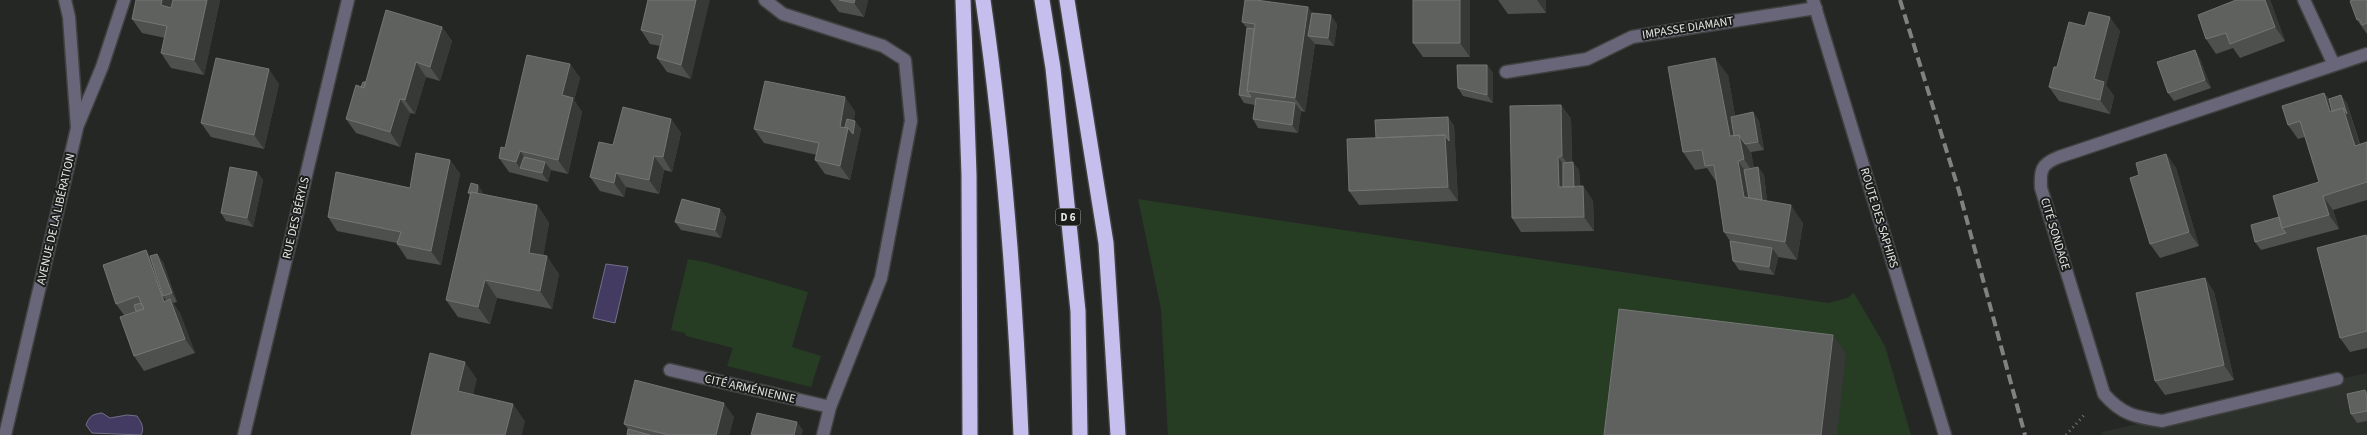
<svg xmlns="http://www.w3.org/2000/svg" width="2367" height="435" viewBox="0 0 2367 435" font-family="'Source Sans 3',sans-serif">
  <rect width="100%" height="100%" fill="#252725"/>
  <path fill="#2c322b" d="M2367,373V435H2101L2102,432Z"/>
  <path fill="#263d24" d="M1138,199L1828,303L1847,298L1854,293L1885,346L1911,435H1168L1161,309Z
    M688,259L705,262L808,292L792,347L821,356L811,387L727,366L733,348L686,336L685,333L671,330Z"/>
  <path fill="#433b61" stroke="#746f89" d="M606,264L628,267L615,323L593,318Z
    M102,413L110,418L127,415L137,416C141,422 145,428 141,435L92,433L86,425C89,416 93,414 102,413Z"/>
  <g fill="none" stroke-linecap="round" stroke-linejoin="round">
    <g stroke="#404240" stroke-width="15">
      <path id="minor" d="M765,0L783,14L883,46L905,60L911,121L881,278L830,407L823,435
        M1813,0L1945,435
        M2304,0L2334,65
        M1506,72L1587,59L1632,37L1816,8
        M78,125L102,67L124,0
        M670,370L830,407
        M2337,379L2162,421C2136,417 2122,415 2104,394L2041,188C2040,170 2041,164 2059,157L2367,54
        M5,435L77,128L69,17L65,0
        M244,435L348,0"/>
    </g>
    <g stroke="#404240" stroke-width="18">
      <path id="highway" d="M963,0L969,175L970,435
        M983,0C1004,144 1015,290 1021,435
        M1042,0L1053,68L1078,311L1080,435
        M1067,0L1106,243L1118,435"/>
    </g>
    <path stroke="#757775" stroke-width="3" stroke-dasharray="1 4" stroke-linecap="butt" d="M2066,435L2086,413"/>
    <use href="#minor" stroke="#696679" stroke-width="12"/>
    <use href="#highway" stroke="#c6beed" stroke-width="15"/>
    <path stroke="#808280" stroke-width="4" stroke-dasharray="10 5" stroke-linecap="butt" d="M1900,0L1959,191L2025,435"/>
  </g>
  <path fill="#4e504e" d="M136,0H220L204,75L171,68L161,53L165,38L142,33L132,19Z
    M648,0L691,79L667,72L657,58L660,46L650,44L641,30Z
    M830,0H868L864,17L839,12Z
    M1470,0V57H1423L1413,43Z
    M1498,0H1546V13L1508,14Z
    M2270,0L2285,41L2240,58L2233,48L2216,54L2206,39Z
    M2367,0V34L2357,20Z
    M1308,7L1312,13L1337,24L1334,46L1315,44L1305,112L1301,111L1298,133L1258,128L1253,119L1255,105L1244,103L1239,95L1247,28L1242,22Z
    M2085,26L2120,31L2106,85L2114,96L2110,114L2059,101L2049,87L2057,67Z
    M442,27L452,41L440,81L426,77L415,114L410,113L400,147L356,133L346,119L361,87L365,82Z
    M2195,50L2200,59L2211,88L2174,101L2168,93Z
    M570,64L580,78L574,100L582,112L568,174L551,170L548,182L509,172L499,158L505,148Z
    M1487,65L1493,73V103L1463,96L1458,88Z
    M1728,75L1735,116L1753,112L1759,121L1764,150L1751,152L1754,168L1758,167L1764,175L1767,201L1803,223L1797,260L1778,257L1774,275L1739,270L1733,261L1730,241L1724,232L1717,183L1707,168L1695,170L1683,152Z
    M279,84L264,149L211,137L201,123Z
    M2324,93L2329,99L2347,103L2360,144L2367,142V200L2333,210L2339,229L2261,250L2255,242L2279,217L2319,182L2305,137L2298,139L2288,125Z
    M1561,105L1571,119L1572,162L1579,170L1580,186H1583L1593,201L1594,231L1521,232L1512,218Z
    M855,111L854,120L855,121L861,129L850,180L825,174L815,160L817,155L764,143L754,129Z
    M1448,117L1454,126L1458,201L1359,205L1349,191L1376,138Z
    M671,119L681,133L672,172L664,170L659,194L626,187L624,197L600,191L590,177L613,145Z
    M2166,154L2176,168L2199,246L2160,258L2150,244L2139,175Z
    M450,160L460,174L441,265L407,259L397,244V243L337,231L328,217L410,188Z
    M257,172L263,180L253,227L226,221L221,213Z
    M468,193L484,194L537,205L549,223L543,256L559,274L552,309L497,298L490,324L458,317L446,300L470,195Z
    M720,209L726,217L721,238L681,230L675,222Z
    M2367,237V348L2350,352L2340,338Z
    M157,254L163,262L177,302L173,303L180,313L195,353L144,371L134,356L124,315L116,304L150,256Z
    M2205,278L2214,292L2234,380L2165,395L2155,381Z
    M2365,390L2367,392V421L2357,423L2351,414Z
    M734,417L729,435H627L628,429L624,424Z"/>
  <path fill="#373937" d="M162,0H176L171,19L161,5Z
    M207,0H220L204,75L194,60Z
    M696,0H710L691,79L681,65Z
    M855,0H868L864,17L854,3Z
    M1460,0H1470V57L1460,43Z
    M1537,0H1546V13Z
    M2265,0H2270L2285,41L2275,27Z
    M1308,7L1318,21L1308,36L1315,44L1305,112L1295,98Z
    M1331,15L1337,24L1334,46L1328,38Z
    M2110,17L2120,31L2106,85L2114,96L2110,114L2100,100L2094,79Z
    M442,27L452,41L440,81L430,67Z
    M2195,50L2200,59L2211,88L2205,80Z
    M1715,58L1728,75L1740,145L1730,136Z
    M416,62L426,77L415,114L405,100Z
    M570,64L580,78L574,100L582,112L568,174L558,160L562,95Z
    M1487,65L1493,73V103L1487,95Z
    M269,69L279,84L264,149L254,135Z
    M2324,93L2334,107L2337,117L2330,112Z
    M2341,95L2347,103L2364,160L2355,146L2343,108Z
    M845,97L855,111L852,132L855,121L861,129L850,180L840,166V127Z
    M400,99L410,113L400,147L390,132Z
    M1295,103L1301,111L1298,133L1292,125Z
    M1561,105L1571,119L1572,170L1562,156Z
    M1753,112L1759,121L1764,150L1758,142Z
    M1448,117L1454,126L1458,201L1448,187L1445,135Z
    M671,119L681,133L672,172L663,157Z
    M1739,135L1751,153L1756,177L1744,159Z
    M520,151L530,165L520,168L516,162Z
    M2166,154L2176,168L2199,246L2189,232Z
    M654,156L664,170L659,194L649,180Z
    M1558,157L1568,171L1569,193L1559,187Z
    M450,160L460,174L441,265L431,251Z
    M1738,161L1750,178L1755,207L1744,197Z
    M545,162L551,170L548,182L542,173Z
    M1573,162L1579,170L1580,201L1574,193Z
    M1758,167L1764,175L1769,216L1763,208Z
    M257,172L263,180L253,227L247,218Z
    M616,173L626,187L624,197L614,183Z
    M478,185L484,194L482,203L476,195Z
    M1583,186L1593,201L1594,231L1584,217Z
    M2323,196L2333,210L2339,229L2329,215Z
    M537,205L549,223L541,270L529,253Z
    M1791,205L1803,223L1797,260L1785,242Z
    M720,209L726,217L721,238L715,230Z
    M1772,248L1778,256L1774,275L1769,267Z
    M146,250L156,265L163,296L169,304L164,302Z
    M157,254L163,262L177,302L172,293Z
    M547,256L559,274L552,309L540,291Z
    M2205,278L2214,292L2234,380L2224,365Z
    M485,280L497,298L490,324L478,307Z
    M170,299L180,313L195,353L185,339Z
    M1833,335L1846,354L1837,435H1821Z
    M465,362L477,379L470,408L458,391Z
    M724,403L734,417L729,435H716Z
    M513,404L525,421L522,435H505Z
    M797,422L803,430L802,435H794Z"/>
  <path fill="#5f615f" stroke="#747674" d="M136,0H162L161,5L171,8L173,0H207L194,60L161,53L167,26L132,19Z
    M648,0H696L681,65L657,58L663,35L641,30Z
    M839,0H855L854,3Z
    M1245,0H1256L1308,7L1295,98L1247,91L1255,24L1242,22Z
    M1413,0H1460V43H1413Z
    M2236,0H2265L2275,27L2230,44L2226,33L2206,39L2198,15Z
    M2353,0H2367V23L2362,25L2359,19L2357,20L2350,1Z
    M386,10L442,27L430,67L416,62L405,100L400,99L390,132L346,119L356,85L364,88Z
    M2089,12L2110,17L2094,79L2104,82L2100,100L2049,87L2054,67H2057L2069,22L2085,26Z
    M1312,13L1331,15L1328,38L1308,36Z
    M1247,28L1254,29L1247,91L1251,97L1239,95Z
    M2195,50L2205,80L2168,93L2157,62Z
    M527,55L570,64L562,95L573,98L558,160L520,151L516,162L499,158L501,147L505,148Z
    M216,58L269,69L254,135L201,123Z
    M1715,58L1730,136L1739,135L1744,159L1738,161L1744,197L1791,205L1785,242L1724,232L1714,165L1705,166L1702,150L1683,152L1668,67Z
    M1457,65H1487V95L1458,88Z
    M765,81L845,97L840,127L848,128L840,166L815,160L819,143L754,129Z
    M363,82H365L364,88L361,87Z
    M2324,93L2330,112L2343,108L2355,146L2367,142V182L2323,196L2329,215L2282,228L2273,196L2319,182L2300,121L2288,125L2282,106Z
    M2341,95L2347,114L2343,108L2332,111L2329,99Z
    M1256,98L1295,103L1292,125L1253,119Z
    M1561,105L1562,156L1558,157L1559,187L1583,186L1584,217L1512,218L1510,106Z
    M623,107L671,119L663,157L654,156L649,180L616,173L614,183L590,177L599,142L613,145Z
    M1753,112L1758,142L1745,144L1739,135L1734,136L1731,117Z
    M1448,117L1449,141L1445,135L1376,138L1375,120Z
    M847,119L855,121L853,134L848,128L845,127Z
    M1445,135L1448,187L1349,191L1347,139Z
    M416,153L450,160L431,251L397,244L401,232L328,217L336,172L410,188Z
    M2166,154L2189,232L2150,244L2130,178L2139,175L2136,163Z
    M524,157L545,162L542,173L520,168Z
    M1573,162L1574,187H1563V163Z
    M230,167L257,172L247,218L221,213Z
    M1758,167L1762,200L1749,198L1744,170Z
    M471,183L478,185L477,193L471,192L470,193H468Z
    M471,192L537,205L529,253L547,256L540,291L485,280L478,307L446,300Z
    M682,199L720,209L715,230L675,222Z
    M2279,217L2282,228L2286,233L2255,242L2251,225Z
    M2366,235L2367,240V331L2340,338L2317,248Z
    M1730,241L1772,248L1769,267L1733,261Z
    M146,250L164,302L170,299L185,339L134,356L120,317L144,309L138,296L116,304L103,265Z
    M157,254L172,293L163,296L150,256Z
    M2205,278L2224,365L2155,381L2136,293Z
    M141,303L144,309L136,311L134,305Z
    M1619,309L1833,335L1821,435H1604Z
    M430,353L465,362L458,391L513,404L505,435H411Z
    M635,380L724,403L716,435H669L624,424Z
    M2365,390L2367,398V411L2351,414L2347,394Z
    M757,413L797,422L794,435H751Z
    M628,429L650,435H627Z"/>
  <g text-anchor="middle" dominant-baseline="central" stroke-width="4" stroke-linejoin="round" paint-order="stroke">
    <rect fill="#1b1d1b" stroke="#a8aaa8" stroke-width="1" x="1055.5" y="208.5" width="25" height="17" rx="4"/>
    <g font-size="11" font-weight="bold" fill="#e5e7e5">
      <text x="1068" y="217">D 6</text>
    </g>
    <g font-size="12" fill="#e5e7e5" stroke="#1b1d1b">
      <text transform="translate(1688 28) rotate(-9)">IMPASSE DIAMANT</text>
      <text transform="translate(296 218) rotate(-77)">RUE DES BÉRYLS</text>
      <text transform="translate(1879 218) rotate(73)">ROUTE DES SAPHIRS</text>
      <text transform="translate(56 219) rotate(-77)">AVENUE DE LA LIBÉRATION</text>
      <text transform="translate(2055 234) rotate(73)">CITÉ SONDAGE</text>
      <text transform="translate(750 389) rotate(13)">CITÉ ARMÉNIENNE</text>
    </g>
  </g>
</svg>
